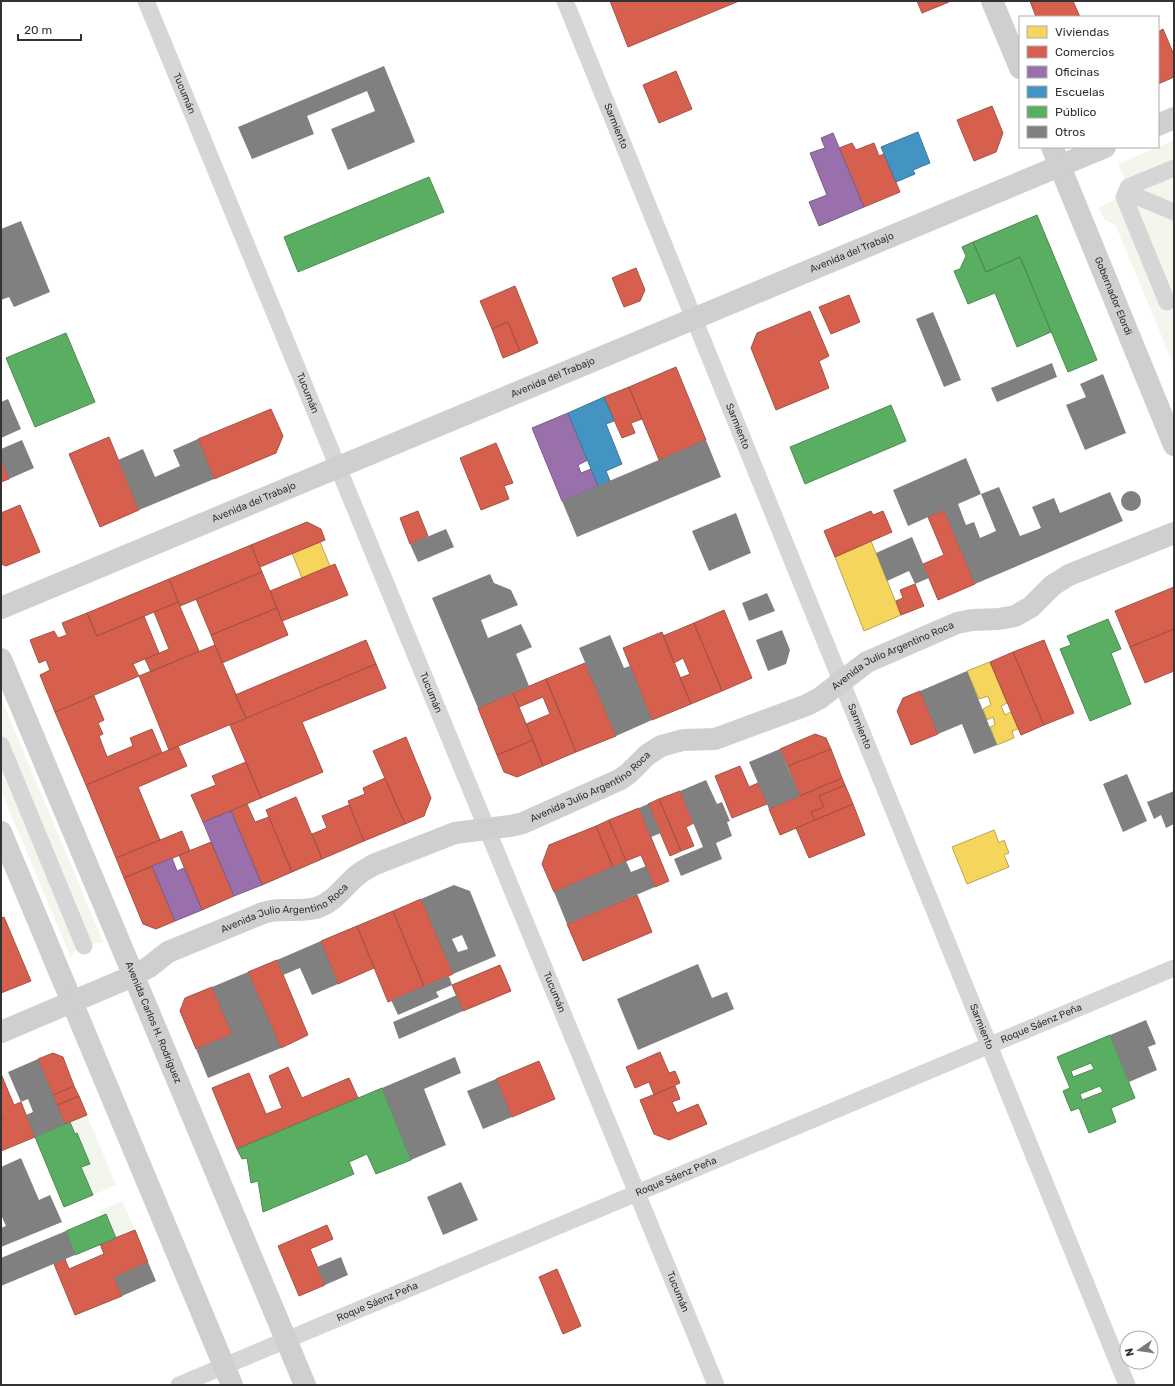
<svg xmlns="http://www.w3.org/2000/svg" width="1175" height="1386" viewBox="0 0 1175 1386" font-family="Rubik,sans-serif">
  <rect width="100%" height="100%" fill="#fff"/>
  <path fill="#f2f6ed" d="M1174,140V366L1116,226L1104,219L1099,207L1124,196L1128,187L1118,164Z
    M1,698L104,944C90,941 87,945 75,950L71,958L1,791Z
    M87,1115L116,1185L93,1195L81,1167L89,1164L77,1133L75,1134L70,1122Z
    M122,1201L135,1230L116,1238L106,1215L102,1216L99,1211Z"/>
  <path fill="#f6d55c" stroke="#bba44f" d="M871,541L901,615L864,631L835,557Z
    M320,542L330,566L302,578L292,553Z
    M990,662L1007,703L1001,706L1005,715L1011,712L1018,729L1012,731L1014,738L997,745L990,727L995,725L993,717L987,720L983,709L991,705L988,696L979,699L967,671Z
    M994,830L999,843L1004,840L1009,853L1004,855L1009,867L967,884L952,847Z"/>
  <path fill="#d6604d" stroke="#a55245" d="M610,1H739L628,47Z
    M917,1H949V2L922,13Z
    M1030,1H1073L1080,17H1036Z
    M1163,29L1174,55V77L1158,84V32Z
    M676,71L692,109L659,123L643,85Z
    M992,106L1003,133L996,152L974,161L957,120Z
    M852,143L856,150L874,143L879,156L884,154L900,192L864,207L839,148Z
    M636,268L645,290L640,301L624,307L612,278Z
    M515,286L538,343L520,351L508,322L492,329L480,301Z
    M849,295L860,322L831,334L819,307Z
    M810,311L829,356L819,361L829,388L776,410L751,348L757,333Z
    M508,322L520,351L503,358L492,329Z
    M676,367L706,440L659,460L629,387Z
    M629,387L642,419L631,423L635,433L622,438L604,397Z
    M271,409L283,436L276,453L214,479L198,439Z
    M109,437L139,510L100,527L69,454Z
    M496,443L513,483L504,486L509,499L481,510L460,458Z
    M1,459L9,479L1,482Z
    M20,505L40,552L6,566L1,564V513Z
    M944,510L975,584L938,600L923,564L944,555L928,517Z
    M418,511L428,536L410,544L400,518Z
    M871,511L873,515L883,511L892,532L835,557L824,531Z
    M307,522L321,529L325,540L260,567L251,545Z
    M251,545L262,572L180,606L169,579Z
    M335,564L348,595L282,621L270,591Z
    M262,572L277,608L211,635L196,599Z
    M169,579L178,602L97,636L87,613Z
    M915,584L924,606L901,615L896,601L903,598L900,590Z
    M1174,587V629L1130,647L1115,611Z
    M178,602L199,651L151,672L145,659L169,649L154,612Z
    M277,608L288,635L222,663L211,635Z
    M724,610L752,678L722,691L694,623Z
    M87,613L97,636L144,616L159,653L133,664L139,676L55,712L40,675L50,670L46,660L39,663L30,640L54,631L58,638L67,635L62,623Z
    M694,623L722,691L691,704L680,678L690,674L683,658L674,663L663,636Z
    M1174,629V671L1145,683L1130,647Z
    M662,632L691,704L652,720L623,648Z
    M366,640L376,664L246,718L235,695Z
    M1044,640L1074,713L1044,725L1013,652Z
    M215,645L246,718L169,750L139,676Z
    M1013,652L1044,725L1021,735L990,662Z
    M585,663L616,736L576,752L546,679Z
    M376,664L386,688L302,722L323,772L261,798L230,725Z
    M546,679L576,752L543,766L526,724L550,714L543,697L519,707L513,693Z
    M920,691L938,734L911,745L897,711L903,698Z
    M513,693L533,740L497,755L478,708Z
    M94,696L104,720L98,723L103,734L99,736L107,757L133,746L130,738L152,729L162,753L86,785L55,712Z
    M815,734L826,738L831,749L788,766L780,749Z
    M406,737L431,798L424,816L405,824L373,751Z
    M533,740L543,766L517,777L504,772L497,755Z
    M178,746L187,766L138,787L160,840L116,858L86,785Z
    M831,749L842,778L800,796L788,766Z
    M246,762L261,798L203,822L191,795L216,785L212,776Z
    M740,766L749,787L758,783L767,804L732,818L715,776Z
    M385,778L405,824L364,841L348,801L365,794L363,788Z
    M842,778L845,785L819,796L824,807L811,812L815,820L780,835L769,809Z
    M845,785L853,804L815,820L811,812L824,807L819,796Z
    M680,791L694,823L686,827L694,846L681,851L659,799Z
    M296,797L322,859L292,872L266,810Z
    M659,799L681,851L670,856L648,804Z
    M247,804L255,822L269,817L292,872L262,885L231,811Z
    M853,804L865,835L809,858L796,828Z
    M349,805L364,841L322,859L312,834L327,828L322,816Z
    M639,808L669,881L655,887L641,855L626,861L609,820Z
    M609,820L626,861L613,867L596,826Z
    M596,826L613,867L554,892L542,864L549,845Z
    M182,831L190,851L124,878L116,858Z
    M211,842L234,896L202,910L179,855Z
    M152,866L175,921L156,929L143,924L124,878Z
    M637,895L652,932L583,961L567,924Z
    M421,899L453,974L424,986L393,911Z
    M393,911L424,986L388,1002L357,926Z
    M4,917L31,981L1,993V918Z
    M357,926L374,968L338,984L321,941Z
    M277,960L308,1035L281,1048L248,972Z
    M500,965L511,991L463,1011L452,985Z
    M212,987L232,1034L196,1049L180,1011L185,998Z
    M660,1052L669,1073L675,1071L680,1083L654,1095L649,1082L635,1088L626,1067Z
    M53,1053L63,1057L74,1086L53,1095L38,1059Z
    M539,1061L555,1099L512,1117L496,1079Z
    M288,1067L302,1098L349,1078L358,1098L237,1149L212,1088L249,1073L266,1114L282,1108L269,1076Z
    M1,1074L14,1105L21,1102L35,1137L1,1151V1122L3,1121L1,1115Z
    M74,1086L79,1096L57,1105L53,1095Z
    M675,1086L680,1099L672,1102L677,1113L698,1104L707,1124L669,1140L654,1134L640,1100Z
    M79,1096L87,1115L65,1124L57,1105Z
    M327,1225L333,1239L310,1249L325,1285L299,1296L278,1246Z
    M135,1230L148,1262L114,1277L122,1296L75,1315L54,1264L65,1259L69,1269L104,1254L100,1244Z
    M557,1269L581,1326L563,1334L539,1277Z"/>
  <path fill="#9970ab" stroke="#7a5d87" d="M833,133L864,207L819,226L809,202L827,195L810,153L825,148L821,138Z
    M568,413L588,460L578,465L581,473L591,469L598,486L562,501L532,428Z
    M231,811L262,885L234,896L203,822Z
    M172,858L177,871L184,868L202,910L175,921L152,866Z"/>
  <path fill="#4393c3" stroke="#3e7698" d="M918,132L930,163L913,170L915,174L896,182L881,147Z
    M604,397L614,421L606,424L622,464L606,471L610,481L598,486L568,413Z"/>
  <path fill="#5aae61" stroke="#4e8953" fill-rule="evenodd" d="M429,177L444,212L298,272L284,237Z
    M1037,215L1097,360L1068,372L1020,257L986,272L973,242Z
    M973,242L986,272L1020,257L1051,332L1017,347L995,293L968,304L954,271L960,269L966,256L962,247Z
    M66,333L95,402L35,427L6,358Z
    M891,405L906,441L805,484L790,447Z
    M1108,619L1121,649L1111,653L1131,704L1090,721L1060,649L1071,645L1067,636Z
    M1110,1035L1135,1098L1111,1108L1116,1122L1089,1133L1079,1108L1071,1111L1063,1091L1070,1088L1057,1057ZM1091,1063L1094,1069L1073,1077L1071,1071ZM1100,1086L1103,1092L1082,1100L1080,1094Z
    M382,1088L411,1160L376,1174L367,1154L349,1162L354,1174L263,1212L258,1181L251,1183L247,1158L242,1159L237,1149Z
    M70,1122L75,1134L77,1133L90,1164L81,1167L93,1195L64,1207L35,1137Z
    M106,1214L116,1238L75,1255L66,1231Z"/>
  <path fill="#808080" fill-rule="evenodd" d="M384,66L415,142L348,170L331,129L375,111L367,91L307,116L314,134L252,159L238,127Z
    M21,221L50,292L14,307L9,297L1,300V229Z
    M933,312L961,380L944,387L916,319Z
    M1052,363L1057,377L997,402L991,388Z
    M1103,374L1126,433L1085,450L1066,405L1086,397L1080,384Z
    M8,399L21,429L1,438V402Z
    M198,439L214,479L139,510L118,460L143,449L155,477L180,466L173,450Z
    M22,440L34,468L9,479L1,459V449Z
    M706,440L721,477L577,537L562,501Z
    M966,458L981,494L999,487L1020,536L1041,528L1032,507L1054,498L1060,513L1110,492L1123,521L975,584L944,510L908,526L893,490ZM981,494L996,531L980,538L974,522L966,525L958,504Z
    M1121 501a10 10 0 1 1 20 0a10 10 0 1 1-20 0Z
    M736,513L751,553L709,571L692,531Z
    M446,529L454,547L418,562L410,544Z
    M912,537L929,578L915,584L909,571L887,581L876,553Z
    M490,574L494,583L511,590L518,605L481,620L488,638L521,624L532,647L516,654L529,686L478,708L432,598Z
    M767,593L775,611L749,621L742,603Z
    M782,630L790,650L786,664L768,671L756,640Z
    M610,635L624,668L630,666L652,720L616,736L579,648Z
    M967,671L997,745L974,754L962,724L938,734L920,691Z
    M780,749L800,796L769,809L749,762Z
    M1127,774L1147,821L1123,832L1103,784Z
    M706,780L717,804L722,802L730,821L727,822L732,836L716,843L722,859L681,876L674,859L703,847L680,791Z
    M1174,791V824L1166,828L1161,815L1154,819L1147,802Z
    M648,804L661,833L651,837L639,808Z
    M626,861L631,872L646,866L655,887L567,924L554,892Z
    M454,885L470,891L496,956L453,974L421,899ZM462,935L468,949L458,952L452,939Z
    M321,941L338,984L312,995L300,968L283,975L277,960Z
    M698,964L712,998L727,992L734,1009L638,1050L617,999Z
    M248,972L281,1048L208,1078L196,1049L232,1034L212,987Z
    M449,976L452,985L436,992L439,997L398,1015L391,1000Z
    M457,995L463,1011L399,1039L393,1022Z
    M1146,1020L1156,1044L1148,1047L1157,1070L1129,1082L1110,1035Z
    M455,1057L461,1073L424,1089L446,1145L411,1160L382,1088Z
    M38,1059L65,1124L35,1137L26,1115L33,1112L28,1099L21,1102L8,1072Z
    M496,1079L512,1117L483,1129L467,1091Z
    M21,1158L39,1200L50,1195L62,1222L1,1247V1228L6,1226L1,1215V1167Z
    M461,1182L478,1220L443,1235L427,1197Z
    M66,1231L75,1255L1,1286V1258Z
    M341,1257L348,1275L325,1285L317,1267Z
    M148,1262L156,1281L122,1296L114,1277Z"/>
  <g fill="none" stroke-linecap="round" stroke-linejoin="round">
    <g stroke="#d6d6d6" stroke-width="17">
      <path id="s1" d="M146,1L716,1385"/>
      <path id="s2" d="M565,1L1127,1385"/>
      <path d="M1128,187L1174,168"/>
      <path d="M1126,192L1174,212"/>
      <path d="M1124,197L1167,302"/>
      <path d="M1,745L84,946"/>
      <path id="s3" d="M179,1385L1174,968"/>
    </g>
    <g stroke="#cfcfcf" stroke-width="22">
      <path d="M992,1L1020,68"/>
      <path d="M1158,125L1174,118"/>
      <path id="s4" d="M1052,147L1174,445"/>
      <path id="s5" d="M1,608L1105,147"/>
      <path id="s6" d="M1,659L305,1385"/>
      <path d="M1,832L232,1385"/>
      <path id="s7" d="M1,1032L133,976L149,967L168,952L263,913C281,906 300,914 319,907C337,900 345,884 360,873C364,870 369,868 373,865L455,833L510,826L523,823L619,780L628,774L647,755L661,746L683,740L715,739L807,705L820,698L867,662L957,623L972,620L999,619L1015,616L1031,607L1053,585L1069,575L1174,533"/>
    </g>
  </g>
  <g text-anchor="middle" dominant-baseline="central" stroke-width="4" stroke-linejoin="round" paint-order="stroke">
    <g font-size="10" fill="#323232" stroke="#fff">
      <text stroke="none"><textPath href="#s1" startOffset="100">Tucumán</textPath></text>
      <text stroke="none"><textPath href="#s2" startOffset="135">Sarmiento</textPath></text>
      <text stroke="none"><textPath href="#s5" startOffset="922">Avenida del Trabajo</textPath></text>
      <text stroke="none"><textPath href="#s4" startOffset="161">Gobernador Elordi</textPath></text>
      <text stroke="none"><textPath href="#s5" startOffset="598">Avenida del Trabajo</textPath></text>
      <text stroke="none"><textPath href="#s1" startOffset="424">Tucumán</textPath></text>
      <text stroke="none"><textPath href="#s2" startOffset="459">Sarmiento</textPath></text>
      <text stroke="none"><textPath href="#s5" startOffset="274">Avenida del Trabajo</textPath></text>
      <text stroke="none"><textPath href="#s7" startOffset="983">Avenida Julio Argentino Roca</textPath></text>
      <text stroke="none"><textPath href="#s1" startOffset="748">Tucumán</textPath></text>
      <text stroke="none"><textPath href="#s2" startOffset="783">Sarmiento</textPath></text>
      <text stroke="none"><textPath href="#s7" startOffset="648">Avenida Julio Argentino Roca</textPath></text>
      <text stroke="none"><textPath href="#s7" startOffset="312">Avenida Julio Argentino Roca</textPath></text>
      <text stroke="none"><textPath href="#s1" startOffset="1072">Tucumán</textPath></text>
      <text stroke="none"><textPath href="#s6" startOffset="394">Avenida Carlos H. Rodríguez</textPath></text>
      <text stroke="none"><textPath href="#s3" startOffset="935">Roque Sáenz Peña</textPath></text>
      <text stroke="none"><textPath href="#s2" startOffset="1107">Sarmiento</textPath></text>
      <text stroke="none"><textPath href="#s3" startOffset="539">Roque Sáenz Peña</textPath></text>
      <text stroke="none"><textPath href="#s1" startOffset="1396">Tucumán</textPath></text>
      <text stroke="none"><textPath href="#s3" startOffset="215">Roque Sáenz Peña</textPath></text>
    </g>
  </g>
  <rect width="1175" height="1386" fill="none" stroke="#323232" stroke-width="4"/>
  <rect x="1019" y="16" width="140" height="132" fill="#ffffff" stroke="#adadad"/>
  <rect x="1027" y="26" width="20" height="12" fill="#f6d55c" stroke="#adadad"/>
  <text x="1055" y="36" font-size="12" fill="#323232">Viviendas</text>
  <rect x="1027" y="46" width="20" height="12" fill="#d6604d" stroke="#adadad"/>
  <text x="1055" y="56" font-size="12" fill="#323232">Comercios</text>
  <rect x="1027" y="66" width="20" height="12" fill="#9970ab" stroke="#adadad"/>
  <text x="1055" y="76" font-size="12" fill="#323232">Oficinas</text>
  <rect x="1027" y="86" width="20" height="12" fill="#4393c3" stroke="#adadad"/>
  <text x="1055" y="96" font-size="12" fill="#323232">Escuelas</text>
  <rect x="1027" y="106" width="20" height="12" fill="#5aae61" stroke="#adadad"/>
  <text x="1055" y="116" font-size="12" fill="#323232">Público</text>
  <rect x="1027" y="126" width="20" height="12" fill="#808080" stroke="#adadad"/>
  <text x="1055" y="136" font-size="12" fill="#323232">Otros</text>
  <g transform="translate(1139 1350) rotate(257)"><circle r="19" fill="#ffffff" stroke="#adadad"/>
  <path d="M0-3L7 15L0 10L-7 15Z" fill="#7a7a7a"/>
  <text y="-6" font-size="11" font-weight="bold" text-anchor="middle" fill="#323232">N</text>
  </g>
  <path d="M18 34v6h63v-6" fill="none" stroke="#323232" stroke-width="2"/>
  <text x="24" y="34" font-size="12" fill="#323232" stroke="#ffffff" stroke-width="3" paint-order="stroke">20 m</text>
</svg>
